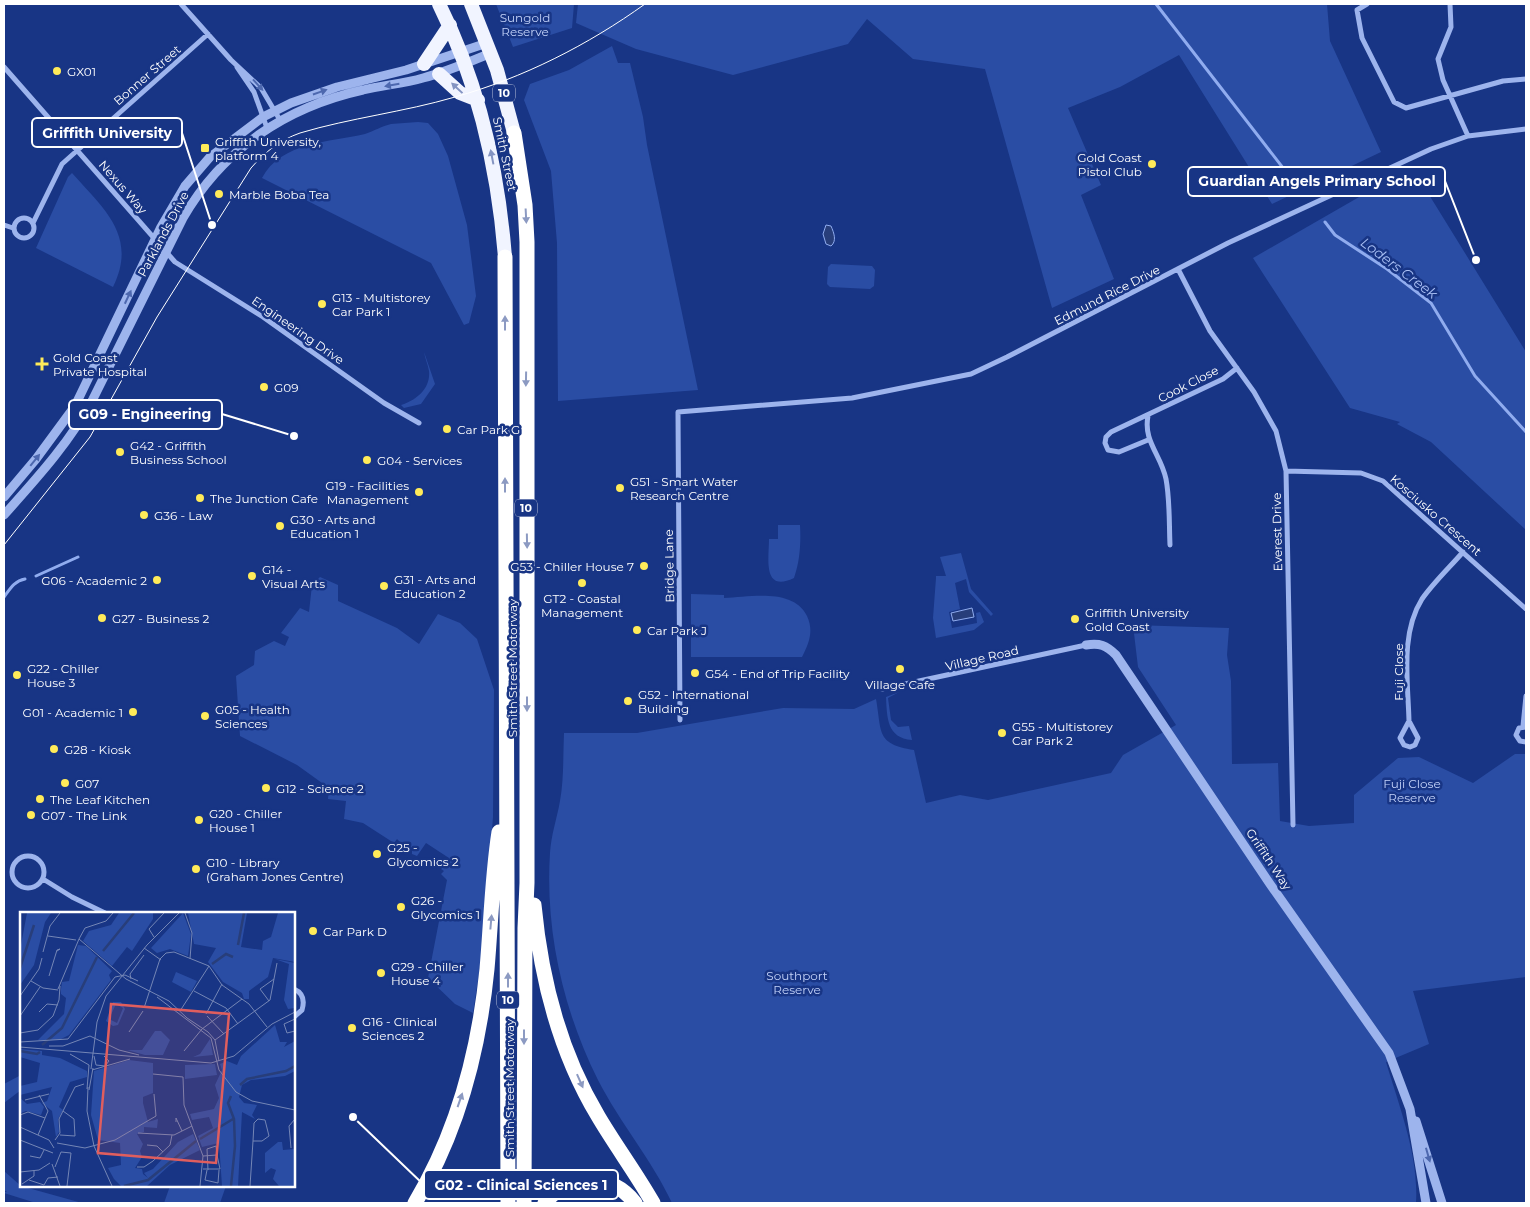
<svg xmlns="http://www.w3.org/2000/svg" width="1530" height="1207" viewBox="0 0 1530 1207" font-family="Montserrat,sans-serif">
  <rect width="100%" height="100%" fill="#183585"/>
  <path fill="#2a4da4" d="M496,4H574L572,28L513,47Z
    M578,4H1327L1330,41L1381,152L1272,204L1179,55L1120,87L1068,108L1101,185L1081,195L1114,279L1052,308L985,69L913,59L867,19L848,44L733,75L636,49L576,23Z
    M612,46L618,63H630L643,117L647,145L698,390L558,401L557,243L551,171L524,100L530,84L569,70Z
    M418,122L428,123L438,134L448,156L467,225L476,296L469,323L464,325L431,263L262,178C281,142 330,142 365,134C374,131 382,126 391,124C400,123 409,123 418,122Z
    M1415,172L1526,352V530L1431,442L1397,424L1400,422L1350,408L1253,258L1380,185Z
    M72,173C104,209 138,236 113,287L36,248L68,177Z
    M831,264L872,266L875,270L874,286L870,289L830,287L827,284L828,267Z
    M424,352L435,384L421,404L404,408L401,405C415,401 431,389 429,371C428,365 425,358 424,352Z
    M778,525H800C801,543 800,561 794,578C762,593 769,558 769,539H778Z
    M961,553L971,589L993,614L991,616L969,592L966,579L955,583L960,609L949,612L952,628L977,623L976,613L980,612L984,622L974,630L936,638L933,618L936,578V576H946L940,557Z
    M320,577L338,585V601L397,628L419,644L438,614L460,623L477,639L494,690L493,817L483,947L473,1013L455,1004L428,978L447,880L441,874L444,871L441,869L449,858L426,843L417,856L412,854V848H406L397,839L394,843L363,823L344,819L346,801L328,799L329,788L297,765L240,736L236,676L254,665L255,651L274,641L285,646L289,637L281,633L300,608L309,612L312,585Z
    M691,594L724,595V598C751,597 793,588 807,616C814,631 809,643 802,657H691Z
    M1133,625L1229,628L1227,655L1231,681L1232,764L1278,763L1280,821L1309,826L1354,823V795L1398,758L1419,757L1473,783L1515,754H1526V977L1413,991L1429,1044L1386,1062C1399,1106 1419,1156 1416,1203H672C652,1160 620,1123 598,1080C563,1010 545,931 550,853C551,835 557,818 560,801C564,779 563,755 564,733H637L783,708L854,709L876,699C882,733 876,744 914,750L926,803L960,795L988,800L1111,773L1123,755L1176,725L1138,667Z
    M899,692L888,698L891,720L898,727L909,726L912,740C887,738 887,718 886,697Z
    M21,1075V1090L4,1103V1084Z
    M4,1171L21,1186L82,1203H36L4,1193V1192H7L4,1190Z
    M170,1186H226L220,1203H164Z"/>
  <path fill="#283e7a" stroke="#90acef" d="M826,225L831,226C834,233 837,241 831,246L826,244L823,234Z
    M972,608L974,617L953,621L951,613Z"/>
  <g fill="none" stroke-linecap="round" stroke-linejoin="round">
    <path stroke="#90acef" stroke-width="3" d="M1156,4L1297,186
      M1325,222L1335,235L1387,269L1431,303L1475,376L1526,432
      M36,576L78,557
      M4,597C10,589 14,581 25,579"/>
    <path stroke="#9db4ed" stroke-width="5" d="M181,4L231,60L261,88L280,120
      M1367,4L1357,10L1362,38L1394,102L1406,108L1503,81L1526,79
      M1450,4L1451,27L1438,59L1443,80L1468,136
      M4,67L175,262L263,317L384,403L419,423
      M237,67L254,92L267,128
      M14 228a10 10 0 1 1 20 0a10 10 0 1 1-20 0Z
      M33,223L62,164L208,34
      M4,225L13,228
      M1178,269L1210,331L1254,392L1276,431L1286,471L1293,825
      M1148,416C1143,441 1161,455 1166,479C1170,500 1169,524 1170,545
      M1148,440L1119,452L1108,450L1105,443L1106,437L1111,432L1223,379L1237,368
      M1286,471L1361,473L1383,481L1526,609
      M882,689L1086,645
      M680,720L678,412L852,398L971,374L1007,357L1228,243L1431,149L1468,136L1526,129
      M1409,721C1408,681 1400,634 1422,599C1434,582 1450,567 1463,552
      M1409,721L1418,738L1415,745L1410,747L1404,745L1400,738Z
      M1523,726L1526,696
      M1526,727L1519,728L1516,735L1520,741L1526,742
      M12 872a16 16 0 1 1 32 0a16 16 0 1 1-32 0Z
      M43,879L72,897L105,913
      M294,989C303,993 305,1000 302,1010L294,1017"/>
    <path stroke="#9db4ed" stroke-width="9" d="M4,497L36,459L75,406L161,227L185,186L210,157L263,117L291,103L337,87L406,70L487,43
      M4,515C37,478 70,442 93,399L183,218C223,149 286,107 363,90C383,85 403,84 423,78C446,72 469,62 491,53
      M1086,645C1100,643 1106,645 1116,655L1270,884L1389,1053L1410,1109L1426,1203
      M1416,1121L1442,1203"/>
    <path stroke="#f1f4ff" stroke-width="14" d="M439,4C479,84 498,168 505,257
      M471,4L497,70L514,133
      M424,64L450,25
      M439,74L460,93L478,100"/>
    <path stroke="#fff" stroke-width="15" d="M514,133L525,205L527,242V883L525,928L524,1203
      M505,257L508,1203
      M534,905C541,979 559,1051 598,1116C615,1145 636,1173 653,1203
      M415,1203C457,1133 479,1050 487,969C491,924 492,877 499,832
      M545,1203C569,1172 611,1172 635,1203"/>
    <path stroke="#fff" stroke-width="1" d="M4,545L90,437L157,317L251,168C265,152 280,140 300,133C350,118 404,112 455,97C523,78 588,45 645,4"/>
  </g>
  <defs><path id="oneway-solid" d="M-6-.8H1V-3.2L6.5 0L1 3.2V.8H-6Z" transform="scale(1.25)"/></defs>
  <g fill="#4d68af">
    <use href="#oneway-solid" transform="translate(258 85) rotate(48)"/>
    <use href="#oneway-solid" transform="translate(392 85) rotate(170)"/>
    <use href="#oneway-solid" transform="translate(320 92) rotate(-19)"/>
    <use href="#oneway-solid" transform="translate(128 297) rotate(-65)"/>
    <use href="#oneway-solid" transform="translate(35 460) rotate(-51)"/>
    <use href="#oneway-solid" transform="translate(1428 1155) rotate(74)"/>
  </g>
  <g fill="#8494c2">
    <use href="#oneway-solid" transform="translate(457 88) rotate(-137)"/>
    <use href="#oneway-solid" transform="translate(492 157) rotate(-101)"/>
  </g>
  <g fill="#8c9ac2">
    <use href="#oneway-solid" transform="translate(526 216) rotate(87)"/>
    <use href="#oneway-solid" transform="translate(505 323) rotate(-90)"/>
    <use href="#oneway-solid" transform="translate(526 379) rotate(91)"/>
    <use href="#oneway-solid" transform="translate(505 485) rotate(-90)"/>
    <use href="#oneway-solid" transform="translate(527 541) rotate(89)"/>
    <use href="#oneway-solid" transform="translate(527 704) rotate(90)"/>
    <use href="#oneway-solid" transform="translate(491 922) rotate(-85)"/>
    <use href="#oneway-solid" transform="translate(508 980) rotate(-90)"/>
    <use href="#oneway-solid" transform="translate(524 1037) rotate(90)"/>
    <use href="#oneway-solid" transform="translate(580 1081) rotate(66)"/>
    <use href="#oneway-solid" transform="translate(460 1100) rotate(-71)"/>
  </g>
  <g fill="#ffeb59" stroke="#183585" stroke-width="2">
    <circle cx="57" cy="71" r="5"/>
    <rect x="200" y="143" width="10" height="10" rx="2.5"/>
    <circle cx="1152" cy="164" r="5"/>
    <circle cx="219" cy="194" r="5"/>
    <circle cx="322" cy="304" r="5"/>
    <path d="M39.5 356.5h5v5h5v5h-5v5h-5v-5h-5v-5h5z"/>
    <circle cx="264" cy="387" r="5"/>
    <circle cx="447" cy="429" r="5"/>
    <circle cx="120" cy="452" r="5"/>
    <circle cx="367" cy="460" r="5"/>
    <circle cx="620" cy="488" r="5"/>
    <circle cx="419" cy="492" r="5"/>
    <circle cx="200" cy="498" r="5"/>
    <circle cx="144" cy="515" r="5"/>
    <circle cx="280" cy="526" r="5"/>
    <circle cx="644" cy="566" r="5"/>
    <circle cx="252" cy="576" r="5"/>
    <circle cx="157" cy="580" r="5"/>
    <circle cx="582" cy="583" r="5"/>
    <circle cx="384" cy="586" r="5"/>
    <circle cx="102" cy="618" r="5"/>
    <circle cx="1075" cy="619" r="5"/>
    <circle cx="637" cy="630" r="5"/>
    <circle cx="900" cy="669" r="5"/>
    <circle cx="695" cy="673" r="5"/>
    <circle cx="17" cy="675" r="5"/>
    <circle cx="628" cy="701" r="5"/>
    <circle cx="133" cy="712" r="5"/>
    <circle cx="205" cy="716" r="5"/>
    <circle cx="1002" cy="733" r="5"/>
    <circle cx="54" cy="749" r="5"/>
    <circle cx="65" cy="783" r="5"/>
    <circle cx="266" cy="788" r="5"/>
    <circle cx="40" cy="799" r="5"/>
    <circle cx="31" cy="815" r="5"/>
    <circle cx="199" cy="820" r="5"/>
    <circle cx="377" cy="854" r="5"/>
    <circle cx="196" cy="869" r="5"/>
    <circle cx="401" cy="907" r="5"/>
    <circle cx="313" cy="931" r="5"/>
    <circle cx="381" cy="973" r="5"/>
    <circle cx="352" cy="1028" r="5"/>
  </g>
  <g text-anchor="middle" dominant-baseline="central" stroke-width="5" stroke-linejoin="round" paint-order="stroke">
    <g fill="#183585" stroke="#bac2da" stroke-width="1">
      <rect x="493" y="84.5" width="22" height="17" rx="4"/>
      <rect x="515" y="499.5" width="22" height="17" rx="4"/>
      <rect x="497" y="991.5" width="22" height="17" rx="4"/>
    </g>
    <g font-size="11" font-weight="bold" fill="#fff">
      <text x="504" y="93">10</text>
      <text x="526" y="508">10</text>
      <text x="508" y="1000">10</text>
    </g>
    <g font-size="12" fill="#c3d2f9" stroke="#183585">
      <text x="525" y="17">Sungold<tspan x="525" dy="14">Reserve</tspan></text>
      <text x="1412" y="783">Fuji Close<tspan x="1412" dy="14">Reserve</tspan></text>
      <text x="797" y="975">Southport<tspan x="797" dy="14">Reserve</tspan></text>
    </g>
    <g font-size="12" fill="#fff" stroke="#183585" text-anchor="start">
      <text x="67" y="71">GX01</text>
      <text x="215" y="141">Griffith University,<tspan x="215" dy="14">platform 4</tspan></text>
      <text x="1142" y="157" text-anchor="end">Gold Coast<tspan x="1142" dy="14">Pistol Club</tspan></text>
      <text x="229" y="194">Marble Boba Tea</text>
      <text x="332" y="297">G13 - Multistorey<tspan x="332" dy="14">Car Park 1</tspan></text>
      <text x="53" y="357">Gold Coast<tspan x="53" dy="14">Private Hospital</tspan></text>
      <text x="274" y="387">G09</text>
      <text x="457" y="429">Car Park G</text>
      <text x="130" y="445">G42 - Griffith<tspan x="130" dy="14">Business School</tspan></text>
      <text x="377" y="460">G04 - Services</text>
      <text x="630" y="481">G51 - Smart Water<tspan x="630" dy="14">Research Centre</tspan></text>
      <text x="409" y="485" text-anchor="end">G19 - Facilities<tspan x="409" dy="14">Management</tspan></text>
      <text x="210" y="498">The Junction Cafe</text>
      <text x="154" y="515">G36 - Law</text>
      <text x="290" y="519">G30 - Arts and<tspan x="290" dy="14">Education 1</tspan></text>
      <text x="634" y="566" text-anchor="end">G53 - Chiller House 7</text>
      <text x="262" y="569">G14 -<tspan x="262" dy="14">Visual Arts</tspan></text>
      <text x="394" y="579">G31 - Arts and<tspan x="394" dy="14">Education 2</tspan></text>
      <text x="147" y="580" text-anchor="end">G06 - Academic 2</text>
      <text x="582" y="598" text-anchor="middle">GT2 - Coastal<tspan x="582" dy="14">Management</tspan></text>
      <text x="1085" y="612">Griffith University<tspan x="1085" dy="14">Gold Coast</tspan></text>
      <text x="112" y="618">G27 - Business 2</text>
      <text x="647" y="630">Car Park J</text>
      <text x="27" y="668">G22 - Chiller<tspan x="27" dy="14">House 3</tspan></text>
      <text x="705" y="673">G54 - End of Trip Facility</text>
      <text x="900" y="684" text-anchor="middle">Village Cafe</text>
      <text x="638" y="694">G52 - International<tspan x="638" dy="14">Building</tspan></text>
      <text x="215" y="709">G05 - Health<tspan x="215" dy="14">Sciences</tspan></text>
      <text x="123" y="712" text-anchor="end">G01 - Academic 1</text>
      <text x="1012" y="726">G55 - Multistorey<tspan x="1012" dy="14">Car Park 2</tspan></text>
      <text x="64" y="749">G28 - Kiosk</text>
      <text x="75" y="783">G07</text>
      <text x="276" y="788">G12 - Science 2</text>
      <text x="50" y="799">The Leaf Kitchen</text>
      <text x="209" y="813">G20 - Chiller<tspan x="209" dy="14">House 1</tspan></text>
      <text x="41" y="815">G07 - The Link</text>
      <text x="387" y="847">G25 -<tspan x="387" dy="14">Glycomics 2</tspan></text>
      <text x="206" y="862">G10 - Library<tspan x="206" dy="14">(Graham Jones Centre)</tspan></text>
      <text x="411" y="900">G26 -<tspan x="411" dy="14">Glycomics 1</tspan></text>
      <text x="323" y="931">Car Park D</text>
      <text x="391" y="966">G29 - Chiller<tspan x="391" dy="14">House 4</tspan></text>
      <text x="362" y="1021">G16 - Clinical<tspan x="362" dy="14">Sciences 2</tspan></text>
    </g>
    <g font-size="12" fill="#fff" stroke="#183585">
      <text transform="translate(147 75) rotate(-41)">Bonner Street</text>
      <text transform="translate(505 154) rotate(78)">Smith Street</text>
      <text transform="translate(123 187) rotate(49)">Nexus Way</text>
      <text transform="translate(163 234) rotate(-62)">Parklands Drive</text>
      <text transform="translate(1107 295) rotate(-27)">Edmund Rice Drive</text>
      <text transform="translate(298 330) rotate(35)">Engineering Drive</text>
      <text transform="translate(1188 384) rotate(-27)">Cook Close</text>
      <text transform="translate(1436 515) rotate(41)">Kosciusko Crescent</text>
      <text transform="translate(1277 532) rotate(-91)">Everest Drive</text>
      <text transform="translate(669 566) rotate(-91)">Bridge Lane</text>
      <text transform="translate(982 658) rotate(-13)">Village Road</text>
      <text transform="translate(512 668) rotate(-90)">Smith Street Motorway</text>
      <text transform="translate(1398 672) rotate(-90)">Fuji Close</text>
      <text transform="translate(1269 859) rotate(56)">Griffith Way</text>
      <text transform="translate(509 1088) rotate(-90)">Smith Street Motorway</text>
    </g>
    <g font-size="14" font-style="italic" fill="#a9bff4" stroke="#183585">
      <text transform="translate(1399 268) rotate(37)">Loders Creek</text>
    </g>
  </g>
  <g transform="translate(20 912)">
    <rect width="275" height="275" fill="#183585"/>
    <path d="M7,1H31L25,10L14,53L0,73V38ZM99,1H133V7L112,39L107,35L92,54L63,29L69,19L91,13ZM163,1L171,22L168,44L150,37L137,41L131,36ZM168,1H227L221,35L242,38L243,29L251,25L258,1H275V50L253,46L248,65L229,79V87H224L222,81L203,70L188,50L196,36L174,32ZM58,33L66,34L92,59L89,63L91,68L49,123L39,128H18L44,102L46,86L41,82V77L42,70L49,69ZM255,47L275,51V96L268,97L264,88L269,52ZM156,60L177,69L171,80L152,70ZM93,90H101L105,97L98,113L93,114L86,109ZM96,92L103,96L97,111L89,107ZM255,113L260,130H267L264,135L275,129V159L265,164L231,168L222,173L219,185L224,191L237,193L232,203L235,207L222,200L218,274H202L199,231L182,235L178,224L193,216L189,205L172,208L170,202L194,197L199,186L195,173L202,158L200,152L207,149L217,153L221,144ZM135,119H141L150,128L143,143H125L107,138H122ZM190,127L193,143L173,145L180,142ZM0,137L22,139V143L40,146L67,159V165L50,170L39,195L43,198L38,207L39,220L36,225L32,199L22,191L27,189L32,175L0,183V174L17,170L20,151L0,145ZM109,148L133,151V181L123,185V191L128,210L138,207L137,216L124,215V220L117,222L123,232L120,239L122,245L115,256L122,257L123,262L128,266L124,261L133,257L158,230L173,222L180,238L150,253L127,274H101L94,267L88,256L101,253L100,231L78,228L71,203L74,159ZM195,152L197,163L165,167V153ZM0,186L7,192L20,190L24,195L21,203L6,199L1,201ZM258,230H262L263,238L275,237V274H259L253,267L256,258L251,256L245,261V241Z" fill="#2a4da4" fill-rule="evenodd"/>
    <path fill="none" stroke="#283e7a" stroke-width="2.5" d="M218,33L224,1M83,39L114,1M192,52L206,42L213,45M0,56L14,13M22,133L42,116L77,45M0,139L17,142L20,140M220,173L227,167L266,159L275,154M180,227L213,207M104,274L128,268L176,229M211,274L215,234L214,207L208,191L211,184"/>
    <path fill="none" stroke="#7486b6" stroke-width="1" d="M165,1L172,21L170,47M28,24L56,28M134,25L129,17L144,1M59,27L65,16L86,9L93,1M124,36L141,48M23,40L30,14L40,1M29,64L37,38L40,37L37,39M111,67L110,62L124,43M11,69L23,76L38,78M38,77L59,27L106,67L149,89L167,106L188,120L195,128L199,149M174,79L206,96L218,112M0,84L19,57L22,46M137,85L191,126L199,158L216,180L232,189L275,198M249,89L240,77L254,67M124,96L140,47L146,41L154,40L189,54L202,73L229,92L247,115M160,99L189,54M19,100L27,92L38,93M186,102L202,72M0,104L20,75M187,104L204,122M275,107L264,112L267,121L275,119M109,120L123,99M0,121L18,118L33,104L39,88L40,74M195,128L250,88L257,51M0,130L48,127L95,65L105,63L118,69M29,134H43L70,124L99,138L119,143M0,135L191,151L214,144L252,112L275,100M164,139L182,117L222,87M50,142L69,153L67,177M74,144L76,153L85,154L89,149L84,144M71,157L77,110L86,84L127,33L159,1M72,158L110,147M133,162L163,165L164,193L183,244L180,274M68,175L67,199L74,234L92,274M69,178L73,156M5,188L29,182M0,203L8,200L25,206M156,210V206L162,219M0,215L29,228L34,236M118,221L154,223L172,214M18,223L28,199L19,183M40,223L55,224L54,207L43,199M0,228L33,241M35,228L40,221L39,207L55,175L64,172M37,231L65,236L95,228L136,204L134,182M127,233L137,234L143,240M271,236L269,214L275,207M10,244L20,246L24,238M32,252L40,274M35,255L41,240L51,241L47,274M117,255H124L133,249L150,233L152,223M183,257H200L197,243L183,244M187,258L185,268L198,271L199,258M188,258L187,237L196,234L197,243M0,260L19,258L30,251M9,268L24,273L28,266L38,265M2,272L14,264V258M230,274L233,229L234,211L238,207L245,208L249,224L242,229H233"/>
    <path fill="#e05e5e" fill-opacity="0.15" stroke="#e05e5e" stroke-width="2.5" d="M91,92L209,102L196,251L78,241Z"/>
    <rect width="275" height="275" fill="none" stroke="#fff" stroke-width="2.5"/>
  </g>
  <path fill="none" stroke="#fff" stroke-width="2" d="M212 225L182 133M1476 260L1445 181M294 436L222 414M353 1117L424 1185"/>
  <g fill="#fff" stroke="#183585" stroke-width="2">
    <circle cx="212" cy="225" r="5"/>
    <circle cx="1476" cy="260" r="5"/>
    <circle cx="294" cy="436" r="5"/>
    <circle cx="353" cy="1117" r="5"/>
  </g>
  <g fill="#183585" stroke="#fff" stroke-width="2">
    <rect x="32" y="118" width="150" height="29" rx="5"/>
    <rect x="1188" y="167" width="257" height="29" rx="5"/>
    <rect x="69" y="400" width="153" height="29" rx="5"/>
    <rect x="424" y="1170" width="194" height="29" rx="5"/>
  </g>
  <g font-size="14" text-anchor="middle" font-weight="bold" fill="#fff">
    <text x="107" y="138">Griffith University</text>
    <text x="1317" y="186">Guardian Angels Primary School</text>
    <text x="145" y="419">G09 - Engineering</text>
    <text x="521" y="1190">G02 - Clinical Sciences 1</text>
  </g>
  <rect width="1530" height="1207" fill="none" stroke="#ffffff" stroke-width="10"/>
</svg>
